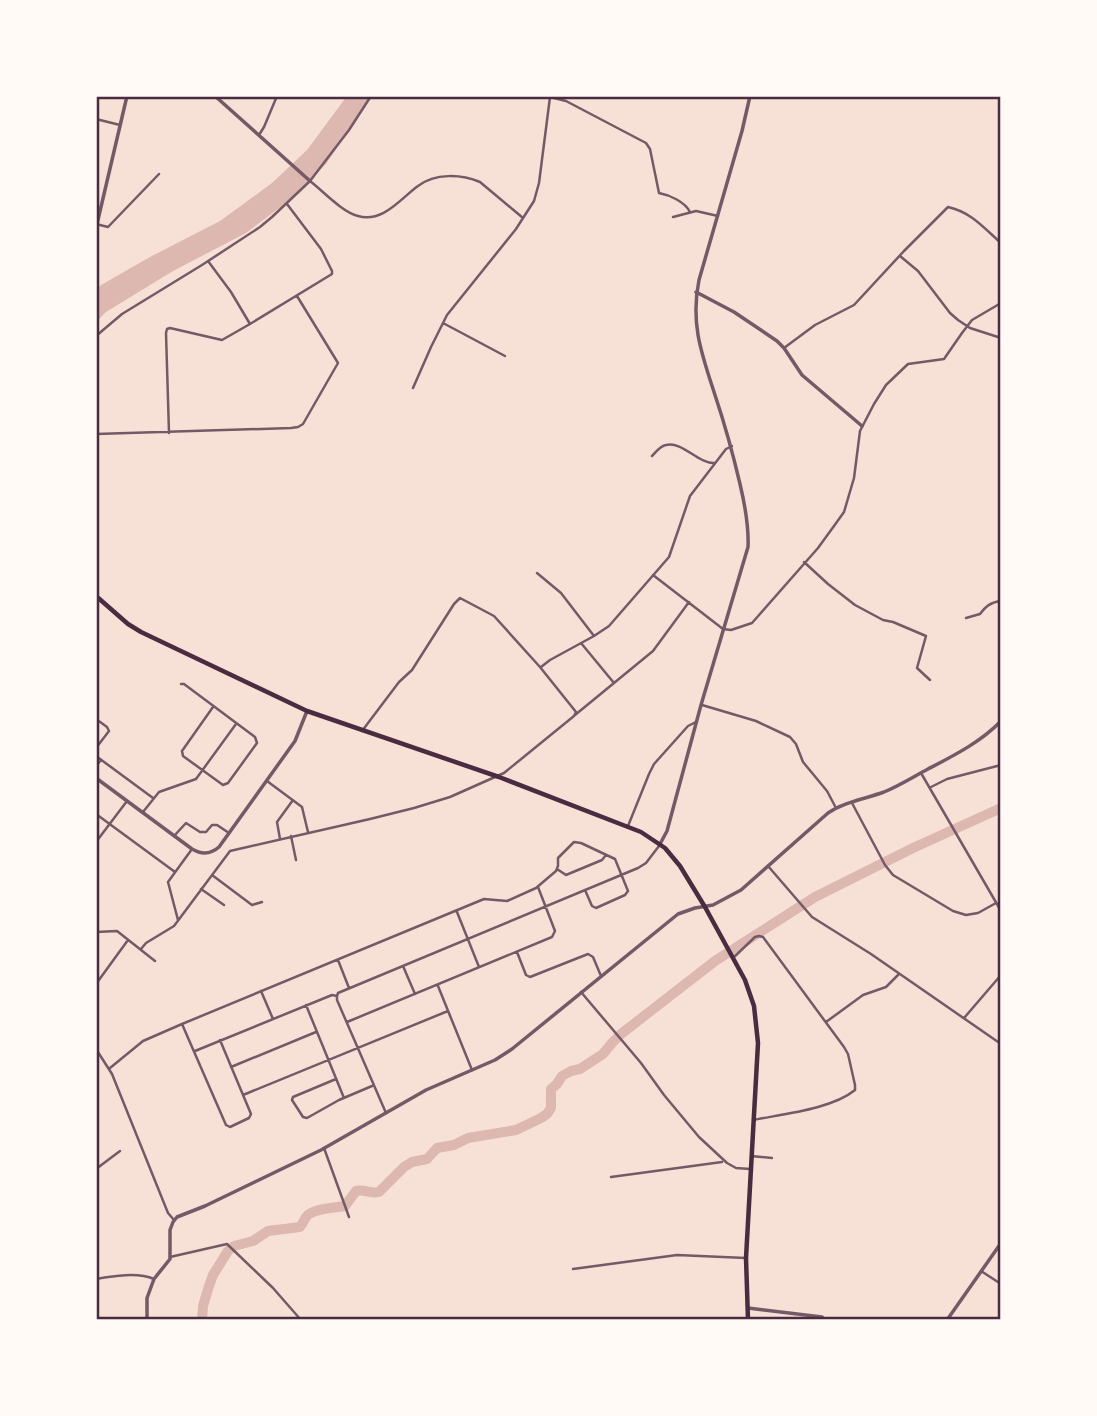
<svg xmlns="http://www.w3.org/2000/svg" width="1097" height="1416" viewBox="0 0 1097 1416" font-family="Barlow,sans-serif">
  <rect width="100%" height="100%" fill="#f7e1d7"/>
  <path fill="#dcb8b0" d="M347,96H371L326,164L287,202L246,233L173,271L106,312L96,322V290L101,285L150,257L220,221L272,183L307,150Z"/>
  <g fill="none" stroke-linecap="round" stroke-linejoin="round">
    <path stroke="#dcb8b0" stroke-width="10" d="M202,1320L203,1306L209,1286L213,1275L228,1251L234,1246L253,1241L268,1231L300,1227C303,1224 304,1220 306,1217C312,1208 335,1208 345,1206L356,1191C365,1189 371,1194 379,1192L404,1167L412,1162L427,1159L437,1148L454,1145L468,1138L516,1130L541,1118L547,1114L551,1108V1089L557,1084L562,1076L571,1071L580,1069L603,1054L612,1043L621,1034L715,961L815,897L913,848L1001,808"/>
    <path stroke="#755966" stroke-width="2.5" d="M96,119L120,125
      M259,135L264,127L277,96
      M310,181C323,191 342,212 358,216C383,223 400,199 418,186C435,173 461,174 480,182L523,218
      M673,217L696,211L718,216
      M96,224L108,227L159,174
      M900,256L918,271L950,313L958,320L970,328L1001,338
      M208,261L231,292L250,324
      M443,323L505,356
      M96,336L122,314L202,265L260,227L272,217L310,181L349,130L371,96
      M784,348L815,325L854,305L904,251L948,207C971,212 984,228 1001,243
      M413,388L431,347L447,315L516,229L534,201L539,183L550,97L566,101L646,143L650,149L659,193C670,195 685,202 690,212
      M169,433L166,333L167,329L170,328L222,340L250,324L332,274V271L321,249L287,204
      M96,434L291,428L298,427L303,424L338,363L297,296
      M652,456C656,452 660,446 666,445C683,441 698,464 715,463
      M804,562L828,584L855,605L883,620L893,622L926,636L917,668L930,680
      M537,573L561,593L594,636
      M653,575L723,629L731,630L752,623L818,548L834,526L844,512L854,478L860,431L874,404L886,385L908,364L944,359L962,333L972,320L1001,303
      M966,618L980,614C986,606 991,602 1001,601
      M581,643L614,683
      M541,667L550,660L594,636L609,626L669,557L690,496L726,449L732,446
      M181,684H184L255,737L257,743L228,783L223,785L183,756L182,751L213,707
      M702,705L756,721L790,737L796,744L803,762L827,791L836,808
      M575,715L653,651L689,602
      M96,719L107,727L109,731L96,748
      M96,756L153,798
      M96,766L101,760
      M921,773L1001,911
      M267,781L302,807L308,832
      M931,787L947,779L1001,765
      M852,803L885,865L893,875L953,911L966,915L978,913L996,903
      M143,812L159,792L196,779L236,724
      M96,814L175,872
      M628,826L649,774L654,764L688,726L696,722
      M174,836L186,823L200,832H206L212,825H217L229,833
      M291,836L296,860
      M280,839L277,822L293,800
      M96,842L127,801
      M768,866L812,917L871,954L1001,1044
      M557,869L566,875L602,860L606,855
      M212,875L252,905L262,902
      M201,889L224,905
      M457,912L479,967
      M178,920L168,882L192,849
      M96,932L117,931L155,961
      M141,949L146,943L174,926L230,851L370,819L414,808L450,797L504,773L574,716L576,712L540,667L494,616L460,598L454,604L412,670L399,682L362,731
      M517,952L526,975L530,977L588,954L593,957L601,976
      M733,958L755,937L759,936L763,937L844,1047L848,1054L855,1085V1090C832,1109 783,1114 753,1120
      M338,960L349,988
      M403,966L415,994
      M96,984L128,940
      M438,986L472,1070
      M261,991L273,1019
      M581,992L641,1063L664,1095L699,1137L727,1163L736,1168L750,1169
      M306,1005L344,1098
      M964,1018L1001,975
      M347,1022L552,937L555,931L538,887
      M826,1022L863,995L886,987L898,975
      M220,1040L251,1114L249,1118L230,1127L226,1125L182,1024L484,899L507,901L536,888L556,871L558,866V858L574,842L581,843L615,859L628,891L625,895L596,908L592,906L585,890
      M96,1049L112,1074L168,1213L174,1220
      M195,1051L332,995L337,996
      M231,1067L316,1032
      M110,1068L143,1041L182,1024
      M336,1079L293,1097L292,1100L303,1117L307,1118L339,1100L372,1086
      M243,1095L448,1011
      M386,1113L337,1000V996L338,993L638,868L646,863L659,846
      M324,1148L349,1217
      M751,1156L772,1158
      M96,1169L120,1151
      M611,1177L722,1162
      M170,1257L227,1244L273,1288L301,1320
      M573,1269L677,1255L746,1258
      M981,1271L1001,1284
      M96,1279C113,1276 138,1272 154,1279"/>
    <path stroke="#755966" stroke-width="3.5" d="M215,96L310,181
      M97,224L127,96
      M696,292L734,312L777,341L784,348L802,375L862,426
      M96,778L192,849C202,855 211,854 219,847L295,741L307,711
      M660,844L667,831L701,705L748,547C749,525 745,505 740,484C733,454 725,425 715,395C702,355 690,324 699,280L742,131L750,96
      M748,1308L822,1317L825,1320
      M147,1320V1298L154,1279L170,1259V1230L173,1222L177,1217L205,1206L321,1150L426,1090L495,1060L512,1049L678,914L695,908L713,905L741,890L828,813C844,802 865,799 884,792C899,786 913,777 928,769C953,756 981,742 1001,721
      M947,1320L1001,1243"/>
    <path stroke="#4a2c40" stroke-width="4.5" d="M96,596L128,624L141,632L307,711L499,777L641,832L665,848L680,866L705,907L745,980L754,1006L758,1043L746,1258L748,1320"/>
  </g>
  <rect width="1097" height="1416" fill="none" stroke="#fffaf5" stroke-width="196"/>
  <rect x="98" y="98" width="901" height="1220" fill="none" stroke="#4a2c40" stroke-width="2.5"/>
</svg>
